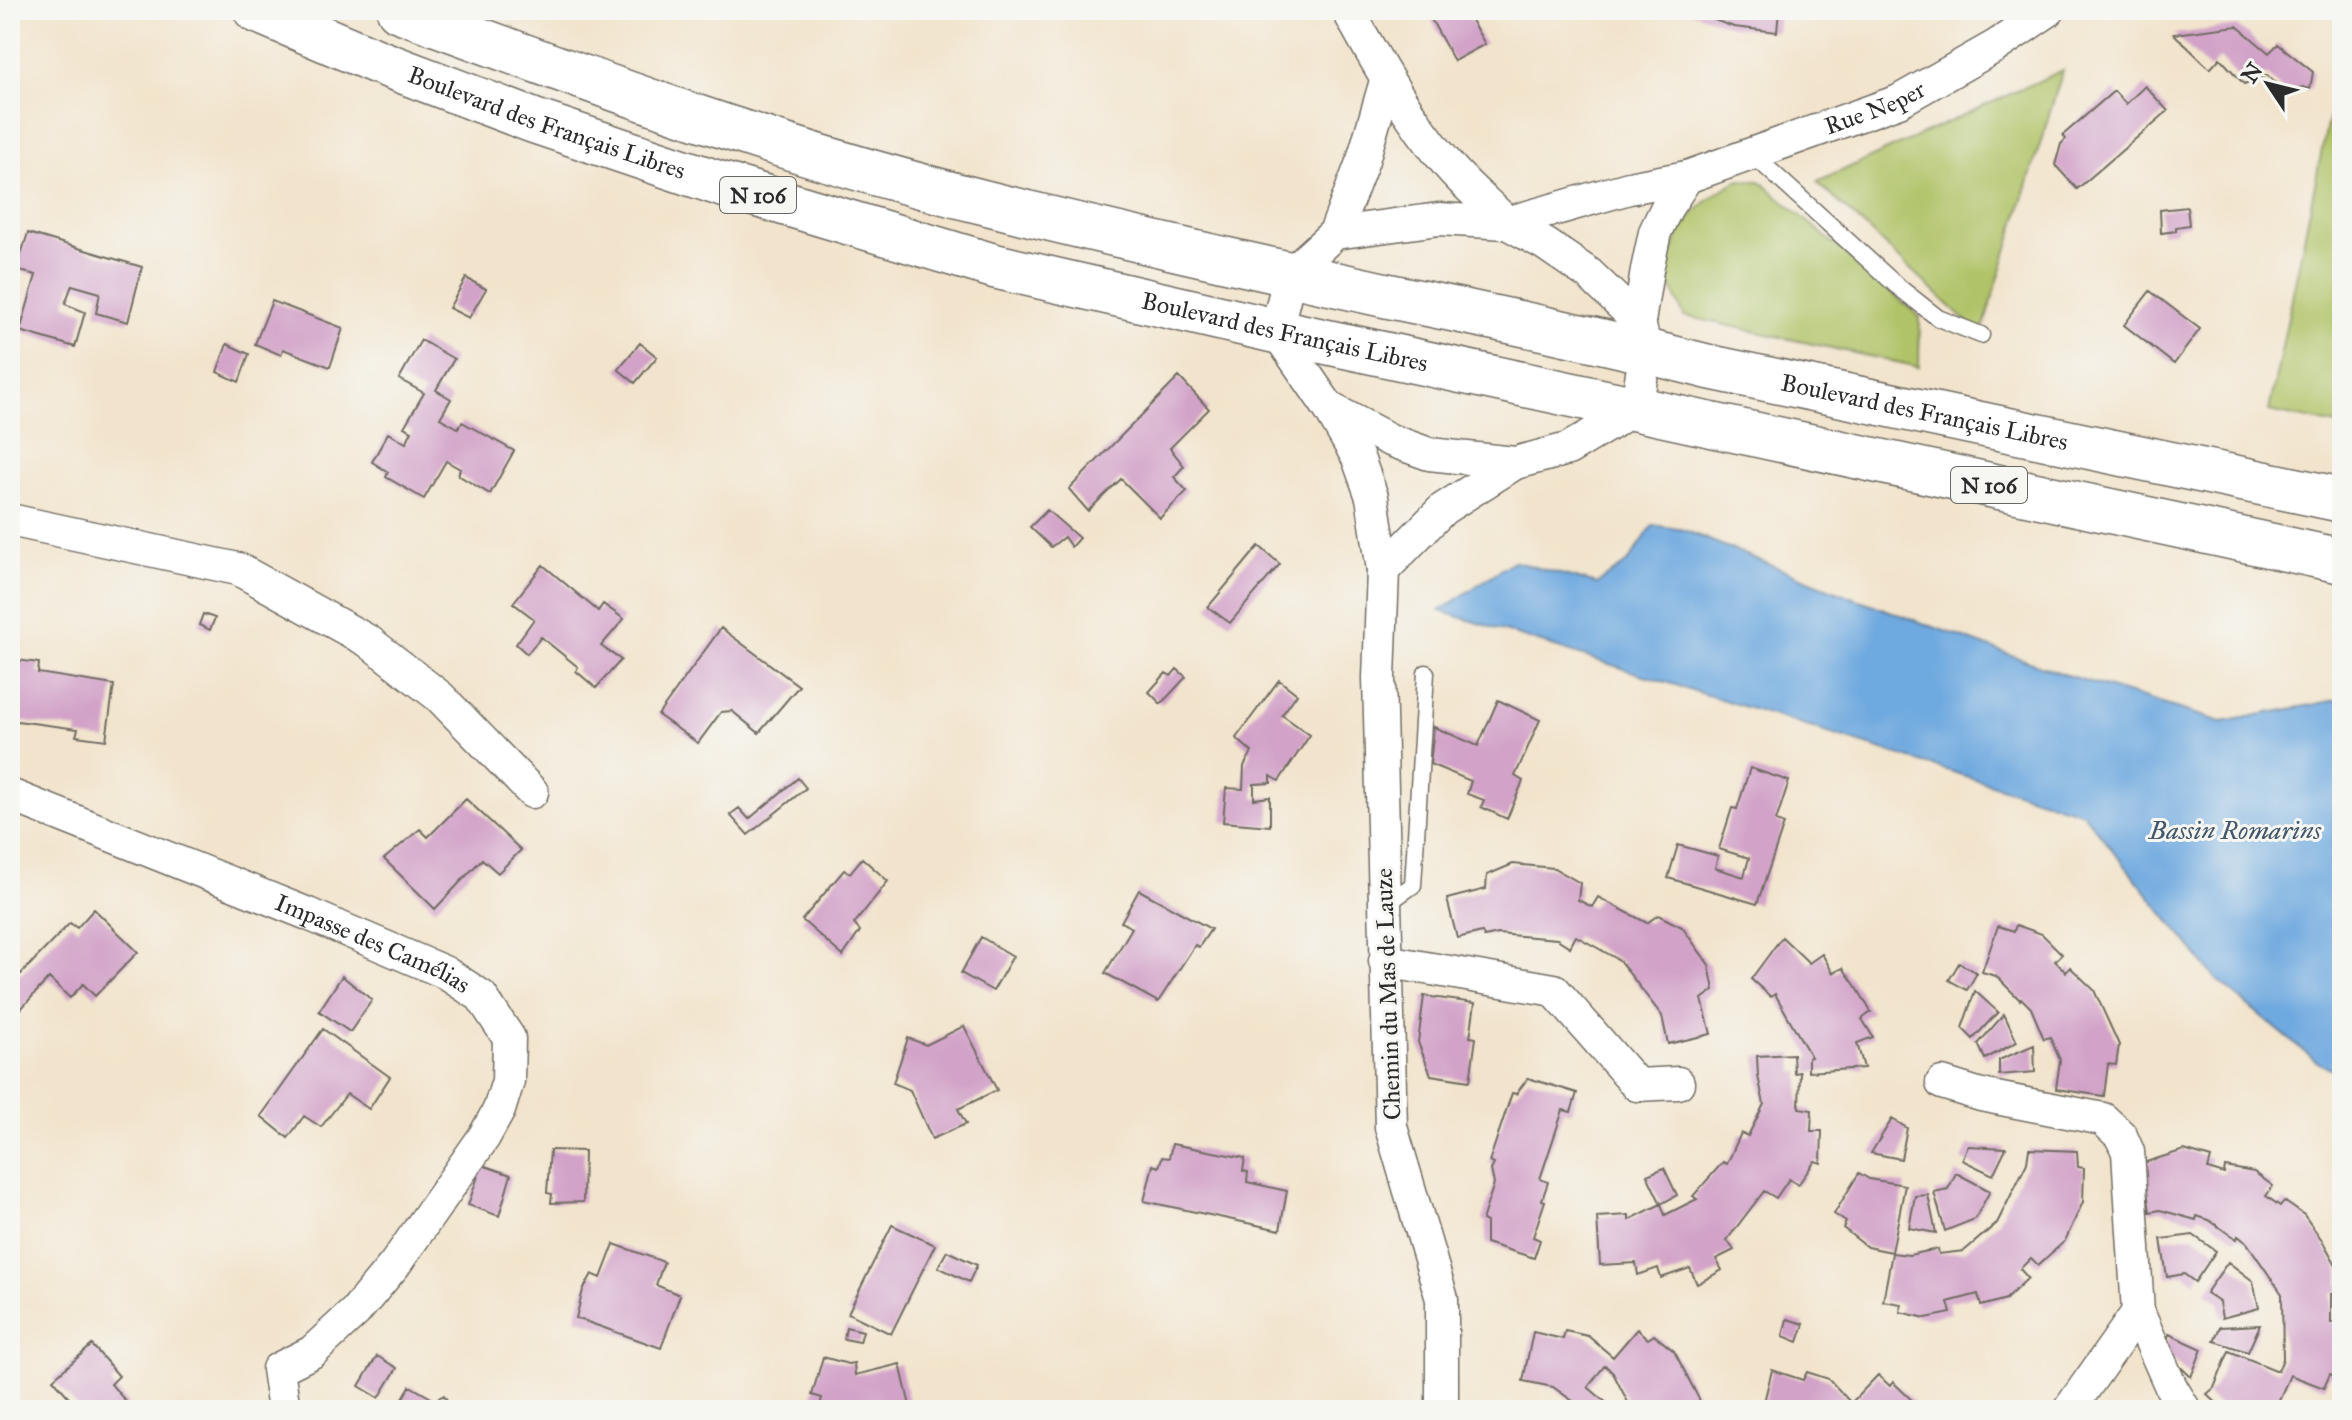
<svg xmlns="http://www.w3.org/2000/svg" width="2352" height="1420" viewBox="0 0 2352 1420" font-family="'IM FELL Great Primer',serif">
  <rect width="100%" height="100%" fill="#f6f6f2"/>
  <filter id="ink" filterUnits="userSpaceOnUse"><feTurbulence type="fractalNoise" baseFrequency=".0125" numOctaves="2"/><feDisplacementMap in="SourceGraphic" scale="16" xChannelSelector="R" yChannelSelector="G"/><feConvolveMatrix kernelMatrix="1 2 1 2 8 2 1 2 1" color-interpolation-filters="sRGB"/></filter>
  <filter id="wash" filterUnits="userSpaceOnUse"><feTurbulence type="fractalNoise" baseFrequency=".006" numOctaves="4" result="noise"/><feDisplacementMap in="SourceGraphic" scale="32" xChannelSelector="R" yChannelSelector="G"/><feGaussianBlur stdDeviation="1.8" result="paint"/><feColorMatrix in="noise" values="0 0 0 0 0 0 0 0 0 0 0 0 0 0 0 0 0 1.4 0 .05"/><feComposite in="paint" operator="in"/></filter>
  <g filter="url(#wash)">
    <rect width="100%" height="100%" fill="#f2e4cc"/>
    <path fill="#b0c367" stroke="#6e7749" stroke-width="2" d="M2063,70L1981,335L1817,182Z
      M2342,72V426L2269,411L2327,125Z
      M1738,180L1760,181L1920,317L1919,367L1684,316L1664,270C1684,220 1691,208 1738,180Z"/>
    <path fill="#6ea9df" stroke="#4c6a85" stroke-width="2" d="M1653,525L1684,530L1846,595L2060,673L2222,722L2342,699V1076L2316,1061L2217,980L2083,813L1440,611L1513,561L1597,584L1629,561Z"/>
    <g id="blocks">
      <path fill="#d2a2c8" d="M1426,10H1465L1485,44L1454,61Z
        M1686,10H1779L1777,32L1734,27Z
        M2237,26L2269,53L2278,44L2313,72L2310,89L2303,87L2284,92L2267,75L2244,84L2220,58L2210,69L2174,34Z
        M2145,86L2168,111L2077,189L2055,165L2061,144L2066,139L2063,135L2114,91L2126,104Z
        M2187,207L2189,225L2176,227V231L2161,233L2160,210Z
        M28,233L142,267L128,322L96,313L100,293L72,285L65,304L85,312L75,347L20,331L36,275L16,270Z
        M466,278L486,289L469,318L449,308Z
        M2150,291L2200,329L2174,364L2124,325Z
        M272,301L343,328L330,367L283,349L281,355L255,344Z
        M421,340L454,359L436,390L451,399L440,418L458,428L462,422L514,451L490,494L458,475L460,469L446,461L424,499L386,477L388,472L372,462L388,433L406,443L412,431L404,427L424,393L399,379Z
        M640,343L657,357L635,383L618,369Z
        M227,344L249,354L239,382L217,372Z
        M1179,377L1209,409L1170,448L1184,466L1174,477L1187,491L1160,518L1121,479L1088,511L1069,489Z
        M1047,510L1079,538L1071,547L1064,537L1051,547L1030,527Z
        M1259,546L1280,564L1230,623L1208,607Z
        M543,565L598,611L603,604L624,619L601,646L621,660L596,688L576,671L578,667L541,637L527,654L516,644L534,619L513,603Z
        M203,614L215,618L210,630L199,625Z
        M721,628L799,686L759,733L732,711L721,712L698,743L658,715Z
        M10,659L39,663L38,673L114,685L106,740L76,736L78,729L10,720Z
        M1177,669L1186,677L1161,704L1149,692L1166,673L1171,676Z
        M1279,680L1297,694L1282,715L1310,735L1279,781L1271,776V783L1254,784V799L1270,797V826L1223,822L1226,788L1243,789L1244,766L1252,752L1236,738Z
        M1498,700L1540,720L1515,776L1523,781L1507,819L1481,807L1484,800L1467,794L1471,781L1430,764L1434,727L1478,746Z
        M1750,768L1789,781L1776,821L1784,824L1757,904L1668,878L1678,845L1718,856L1715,868L1744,877L1749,858L1719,849L1732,808L1737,809Z
        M798,778L806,788L748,835L730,815L739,808L749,819Z
        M466,799L521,850L498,873L482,859L435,909L384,859L420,829L428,837Z
        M862,858L888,881L854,924L860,931L843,956L802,920L844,870L850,873Z
        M1513,864L1554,868L1580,883L1578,900L1592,907L1598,897L1647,923L1658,915L1682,927L1709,965L1714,990L1702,999L1711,1034L1668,1044L1662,1016L1619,960L1576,936L1570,947L1557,939L1498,934L1484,937L1482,932L1457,938L1447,899L1486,889L1487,875Z
        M1139,890L1211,929L1199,947L1195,945L1158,1002L1105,973L1132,928L1121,922Z
        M94,909L138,952L95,996L83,984L70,998L49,978L10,1021V969L13,966L21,974L70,923L77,928Z
        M2016,925L2042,934L2062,954L2055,961L2066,972L2070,967L2094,990L2119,1045L2116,1065L2108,1064L2104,1096L2056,1089L2060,1060L2050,1037L2044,1039L2031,1008L2021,998L2020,1000L1996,976L1982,972L1998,926L2014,931Z
        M981,937L1013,956L993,991L961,973Z
        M1782,937L1809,963L1822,954L1833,973L1843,968L1859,991L1871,1012L1862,1019L1873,1037L1857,1043L1864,1068L1808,1072V1058L1811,1057L1775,994L1771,997L1751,979Z
        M1959,963L1977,973L1967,990L1949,980Z
        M342,976L372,1000L350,1032L319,1011Z
        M1975,991L1998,1012L1973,1039L1962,1028Z
        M1424,996L1475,1003L1470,1037L1476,1038L1470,1081L1431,1075L1418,1042Z
        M2004,1014L2017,1042L1985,1059L1978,1044Z
        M964,1026L997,1090L958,1109L966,1124L932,1139L910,1090L893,1083L908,1038L926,1045Z
        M323,1029L390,1077L369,1109L347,1094L321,1127L304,1116L288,1138L261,1116Z
        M2034,1045L2035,1072L1999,1075V1060Z
        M1793,1054L1794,1073L1800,1072L1799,1108L1812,1110L1811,1131H1822L1821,1163L1815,1161L1798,1185L1789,1179L1776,1198L1764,1191L1727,1240L1734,1250L1716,1259L1722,1270L1697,1284L1690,1268L1661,1278L1658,1268L1638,1275L1636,1263L1600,1265L1597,1217L1629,1215V1220L1661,1204L1647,1175L1664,1168L1677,1195L1661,1204L1665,1215L1697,1199L1693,1196L1723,1162L1727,1164L1741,1133L1748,1136L1764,1104L1758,1076L1757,1056Z
        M1528,1078L1577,1093L1571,1112L1563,1110L1540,1179L1548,1182L1542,1200L1545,1201L1533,1237L1540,1240L1534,1258L1486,1243V1222L1482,1220L1494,1184L1491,1170L1494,1164L1489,1162L1512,1093L1516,1094Z
        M1892,1119L1907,1128L1901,1159L1871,1153Z
        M1172,1144L1245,1158L1243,1171L1248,1172L1247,1182L1287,1191L1280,1230L1144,1201L1153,1165L1159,1167L1162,1157L1169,1158Z
        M1968,1146L2006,1148L1993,1175L1962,1160Z
        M2029,1149L2077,1151L2078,1167L2084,1168L2083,1202L2065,1241L2038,1265L2031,1258L2020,1269L2028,1278L2006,1299L1981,1306L1978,1294L1948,1302L1951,1313L1926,1318L1900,1312L1901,1304L1883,1301L1892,1253L1909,1255L1938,1249L1939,1254L1964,1251L1997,1223L2027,1163Z
        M550,1150L584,1151L583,1202L551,1203L552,1194L547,1193Z
        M2184,1150L2211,1158L2208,1169L2224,1174L2225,1167L2254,1172L2273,1186L2266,1196L2280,1206L2284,1201L2304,1215L2322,1240L2339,1270V1292L2331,1294V1323L2342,1322V1361L2334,1376L2330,1374L2324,1388L2290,1375L2278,1402L2271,1410H2224L2207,1394L2214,1388L2229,1351L2278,1371L2283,1359L2282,1294L2247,1243L2238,1236L2236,1239L2209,1220L2197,1216L2196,1220L2160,1210L2150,1212L2143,1163Z
        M482,1165L511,1175L499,1216L468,1205Z
        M1859,1173L1869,1179L1905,1185L1892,1252L1867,1247L1843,1228L1846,1222L1834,1214Z
        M1956,1173L1990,1191L1975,1219L1945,1231L1934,1192L1948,1189Z
        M1928,1195L1936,1233L1909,1228L1915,1196Z
        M892,1225L935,1245L891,1334L848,1313Z
        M2193,1235L2216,1251L2195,1282L2184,1274L2167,1277L2161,1239Z
        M614,1244L664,1262L656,1285L680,1295L661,1348L576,1318L583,1290L592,1274L601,1278Z
        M947,1251L977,1265L969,1282L938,1267Z
        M2228,1262L2253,1281L2259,1308L2222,1318L2219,1302L2206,1293Z
        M1787,1319L1804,1324L1798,1342L1783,1336Z
        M2260,1325L2248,1352L2214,1341L2220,1327Z
        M846,1327L863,1331L860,1342L844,1339Z
        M1637,1329L1648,1339L1654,1335L1674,1351L1699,1399L1700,1410H1632L1613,1373L1605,1365L1588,1387L1609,1405L1600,1410H1567L1574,1402L1553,1387L1523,1381L1533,1332L1563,1339L1565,1331L1588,1336L1613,1357Z
        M2169,1334L2202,1349L2191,1377L2164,1351Z
        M92,1345L119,1376L111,1384L133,1410H80L53,1379Z
        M377,1356L397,1368L379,1398L359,1386Z
        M823,1357L848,1364L854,1363L855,1375L900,1364L911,1410H819L822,1398L812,1395Z
        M1772,1370L1803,1380L1807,1372L1829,1379L1851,1403L1878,1375L1890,1386L1893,1382L1916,1404L1919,1410H1762Z
        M410,1386L435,1400L444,1395L453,1410H396Z"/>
    </g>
  </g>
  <g filter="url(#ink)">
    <use href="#blocks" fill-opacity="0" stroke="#716c63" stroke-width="2"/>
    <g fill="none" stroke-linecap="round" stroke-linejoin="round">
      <g stroke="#716c63" stroke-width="19">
        <path id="lane" d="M1751,153L1896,285L1938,318L1981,335
          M1385,905L1413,885L1426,673"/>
      </g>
      <g stroke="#716c63" stroke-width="35">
        <g id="street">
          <path d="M1348,10C1378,65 1409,119 1449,166C1466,186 1488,204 1507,223"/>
          <path id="s1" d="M1507,223L1629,188L1687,177L1899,101L1996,46L2049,10"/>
          <path d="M1335,233L1363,160L1386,81"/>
          <path d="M1329,408L1390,440L1429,454L1515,463L1568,449L1636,408L1646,351L1639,322L1647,270L1655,232L1667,207L1687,177"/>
          <path d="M10,520L238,569L368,641L440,697L532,792"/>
          <path d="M1383,570L1443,509L1515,463"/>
          <path id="s2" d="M10,795L308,914L444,972L481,996L509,1038L508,1081L499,1110L484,1137L395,1264L355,1312L312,1352L278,1369L284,1410"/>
          <path d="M1385,961L1554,990L1637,1085L1678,1083"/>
          <path d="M1942,1083L1981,1095L2103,1119L2121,1136L2128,1152L2138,1312L2171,1387L2185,1410"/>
          <path d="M1442,1410V1299L1391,1127L1379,678L1383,570L1372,497L1358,458L1329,408L1276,331L1290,274L1335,233L1439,219L1507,223L1545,244L1589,274L1639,322"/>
          <path d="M2069,1410L2138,1312"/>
        </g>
      </g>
      <g stroke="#716c63" stroke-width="47">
        <g id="primary">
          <path id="s3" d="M256,10L376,61L534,121L721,184L994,266L1276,331L2342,561"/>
          <path id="s4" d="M399,10C590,81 784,153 983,202C1117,236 1253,266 1389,296C1496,318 1603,340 1709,367L2342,500"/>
        </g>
      </g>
      <use href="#lane" stroke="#fff" stroke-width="16"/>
      <use href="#street" stroke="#fff" stroke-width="32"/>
      <use href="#primary" stroke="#fff" stroke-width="44"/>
    </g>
  </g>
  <g text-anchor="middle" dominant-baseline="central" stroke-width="6" stroke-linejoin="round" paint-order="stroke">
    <g fill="#f6f6f2" stroke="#686867" stroke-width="2">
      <rect x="720" y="177" width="76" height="36" rx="6"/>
      <rect x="1951" y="467" width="76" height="36" rx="6"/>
    </g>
    <g font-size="22" font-weight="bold" fill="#2b2b2b">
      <text x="758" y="195">N 106</text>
      <text x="1989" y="485">N 106</text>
    </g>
    <g font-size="24" fill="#2b2b2b" stroke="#f6f6f2">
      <text stroke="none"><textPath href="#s1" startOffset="386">Rue Neper</textPath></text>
      <text stroke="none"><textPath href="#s3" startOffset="312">Boulevard des Français Libres</textPath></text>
      <text stroke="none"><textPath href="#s3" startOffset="1080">Boulevard des Français Libres</textPath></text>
      <text stroke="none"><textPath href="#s4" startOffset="1580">Boulevard des Français Libres</textPath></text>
      <text stroke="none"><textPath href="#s2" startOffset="392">Impasse des Camélias</textPath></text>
      <text transform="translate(1388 994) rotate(-92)">Chemin du Mas de Lauze</text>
    </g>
    <g font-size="26" font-style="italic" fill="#42576a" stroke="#f6f6f2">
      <text x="2235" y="830">Bassin Romarins</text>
    </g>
  </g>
  <rect width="2352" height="1420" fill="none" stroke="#f6f6f2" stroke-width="40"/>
  <g transform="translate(2268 84) rotate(305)" stroke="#f6f6f2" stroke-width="6" paint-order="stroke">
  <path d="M0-6L14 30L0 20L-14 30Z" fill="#2b2b2b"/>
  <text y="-12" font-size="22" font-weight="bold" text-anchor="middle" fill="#2b2b2b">N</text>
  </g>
</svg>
